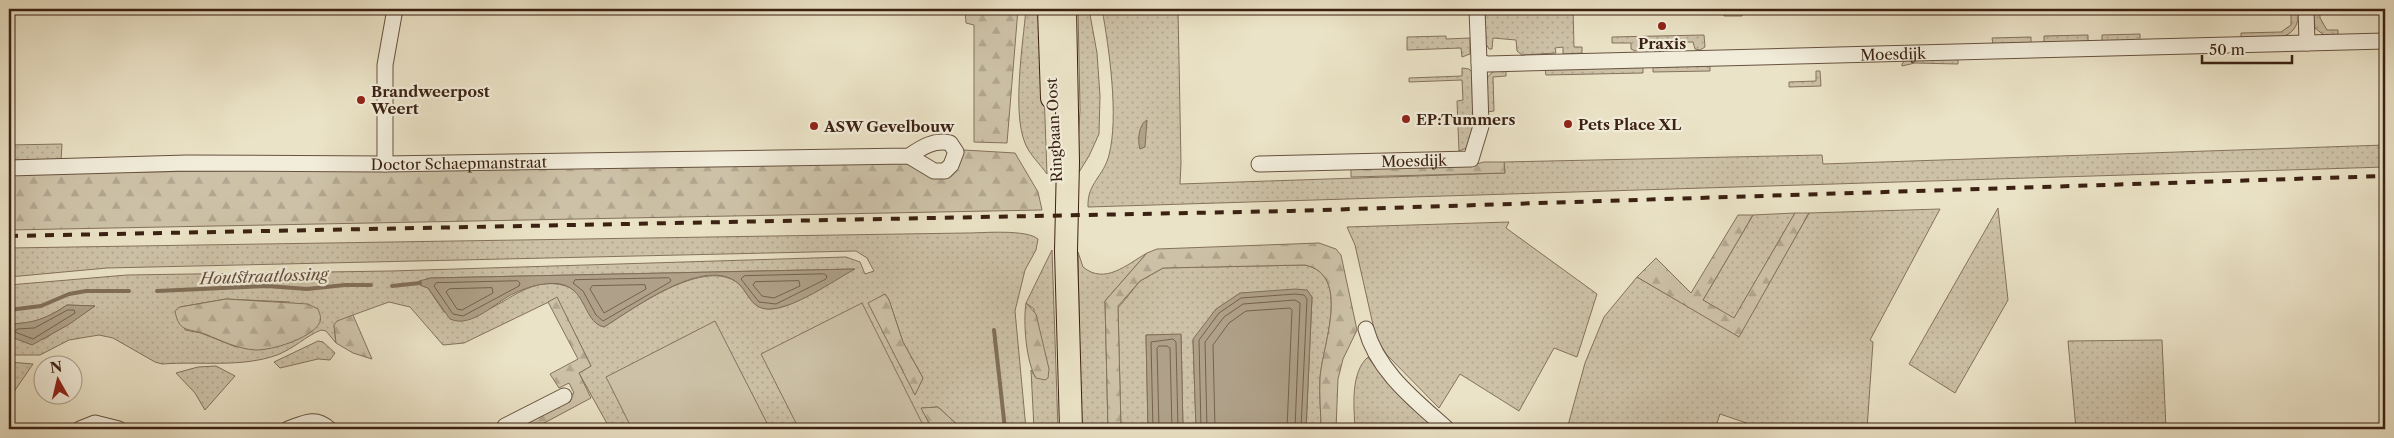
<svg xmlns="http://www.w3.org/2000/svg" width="2394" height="438" viewBox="0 0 2394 438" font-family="'Libre Caslon Text',serif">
  <defs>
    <pattern id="grass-dots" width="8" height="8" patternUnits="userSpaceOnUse" patternTransform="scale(1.25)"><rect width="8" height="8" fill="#cdc2a8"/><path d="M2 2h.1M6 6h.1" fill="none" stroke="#b1a690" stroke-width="1.8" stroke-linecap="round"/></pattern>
    <pattern id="forest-firs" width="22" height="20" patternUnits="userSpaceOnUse" patternTransform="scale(1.25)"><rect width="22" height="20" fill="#cdc2a8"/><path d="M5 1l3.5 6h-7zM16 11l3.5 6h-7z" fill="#b1a690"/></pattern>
  </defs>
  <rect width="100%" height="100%" fill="#ebe3c7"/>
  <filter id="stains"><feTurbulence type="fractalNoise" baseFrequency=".004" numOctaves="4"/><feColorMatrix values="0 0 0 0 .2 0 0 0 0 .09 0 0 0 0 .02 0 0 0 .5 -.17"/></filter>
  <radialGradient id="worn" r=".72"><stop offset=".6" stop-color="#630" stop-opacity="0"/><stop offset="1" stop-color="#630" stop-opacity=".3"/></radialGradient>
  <path fill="url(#grass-dots)" stroke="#84725d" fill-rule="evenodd" d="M1026,9H1041L1047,174C1040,164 1029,154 1025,143C1012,112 1023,43 1026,9Z
    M1078,9H1089L1097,53L1100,96L1099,134L1089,156L1076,177L1080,110Z
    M1102,9H1178L1181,163L1180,184L1505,173L1504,162L1822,155L1823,164L2385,145V167L1088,207C1087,183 1104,176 1109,155C1119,117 1109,47 1102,9Z
    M1485,9H1573L1574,47H1582V53L1563,54V47L1555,48L1556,53L1522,55L1517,51L1516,40L1493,38L1492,49H1489L1486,44Z
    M1723,9H1727L1734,14L1742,9V16H1724Z
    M2291,9H2299C2299,46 2269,37 2241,38V33L2281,32L2291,25Z
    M2313,9H2320V18L2327,30H2338V36H2325L2315,28Z
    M2140,34V41L2102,42V35Z
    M1704,35L1705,47L1700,50L1695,49L1693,42L1639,43V49L1635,51L1631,49V43H1612V37Z
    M2088,35V42L2044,43V36Z
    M1446,36V39L1470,38V54L1462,57L1461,48L1407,50V37Z
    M2031,37V43L1993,44L1992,38Z
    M1958,59V64L1915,63L1902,66V64L1905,60Z
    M1710,64V71L1653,72V66Z
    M1643,66V73L1546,75L1545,69Z
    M1462,68L1469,69L1472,72L1473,139L1471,146L1459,151L1457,101L1463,100L1462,80L1409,82V78L1462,76Z
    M1506,69V76L1493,77L1494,111L1487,112L1486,79L1494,70Z
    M1816,71H1820L1821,86L1789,87V82L1816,81Z
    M62,144L61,160H9V145Z
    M1998,208L2008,300L1955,393L1909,364Z
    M1940,209L1870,340L1873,342L1867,429H1764L1720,414L1715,429H1567L1585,363L1604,317L1637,277L1739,336L1809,213Z
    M1795,213L1734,319L1703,300L1753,215Z
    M1509,222L1506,228L1597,294L1577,357L1554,348L1519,411L1460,374L1439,408L1387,355L1376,338L1355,245L1347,227Z
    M966,233C983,233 1026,229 1038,239L1036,250L1025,270L1015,311L1026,429H962L938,407L922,408L932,429H610L579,373L591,366L557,298L464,343L443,345L410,307L389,302L353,315L334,325L336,343L326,331L321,330C306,336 293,349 277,355C241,368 200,361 162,364L155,362L113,338L99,335L69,340L40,355H9V334L14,338L44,339L95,306L67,305L53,314L32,323L9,324V285L127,275L391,271L846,257L860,262L865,274L874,271L867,258L856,251L107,268L9,277V248ZM854,269C833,280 792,310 768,309C749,308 748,289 735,281C700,260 634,308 604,327C584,322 587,292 566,286C532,276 511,300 483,312C473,316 455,312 444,312L428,288L420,285L426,279L431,278ZM885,294L889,300L903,342L923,378L915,394L869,304ZM226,299L290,302L236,347L201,333L185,330L180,307Z
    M1052,250L1058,429H1034L1031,370L1036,378L1034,309L1026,303Z
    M1078,252L1083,267C1105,285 1126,265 1147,253L1105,301L1108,429H1081Z
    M1305,265C1352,275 1322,346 1320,379C1319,395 1321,413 1321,429H1306L1312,297L1307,290L1193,340L1196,429H1183L1181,335H1146L1148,429H1121L1118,308L1140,281L1163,268Z
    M2162,340L2166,429H2076L2068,341Z
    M318,341L323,342L335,353L330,360L318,359L280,368L274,362Z
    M1368,357L1387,383L1407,404L1432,426V429H1355C1354,407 1350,373 1368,357Z
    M9,362L33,364L9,399Z
    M216,366L235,376L205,410L195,393L176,373L198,367Z"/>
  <path fill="url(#forest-firs)" stroke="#84725d" d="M965,9H1018L1007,143L974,142V25L966,23Z
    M964,150L1015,153L1038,192L1042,210L9,230V174L898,161L951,168Z
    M1484,162H1504L1505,173L1351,177V168L1473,165Z
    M1795,213H1809L1739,337L1637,277L1656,258L1691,293L1738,215H1753L1703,300L1734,318Z
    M1319,243L1336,249L1341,255L1357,330L1343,359L1338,379L1336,429H1321C1321,413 1319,395 1320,378C1322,346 1352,275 1305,265L1163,268L1140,281L1118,306L1121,429H1108L1105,301L1147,253L1157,249Z
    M885,294L889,300L903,342L923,378L915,395L868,303Z
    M557,297L591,366L579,373L591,398L533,429H529L524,419L574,393L569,383L559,388L550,374L578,359L548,302Z
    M226,299L308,304L318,309C320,314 322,319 319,324C309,339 273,350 256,350C238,349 222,341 205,334C188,328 179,333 175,311L180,307Z
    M1026,303L1036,314L1049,369L1048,378L1045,380L1036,378C1026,362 1023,322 1026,303Z
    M353,315L372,359L353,353L336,343L334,325L337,321Z
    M938,407L962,429H932L921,408Z"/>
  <path fill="#cdc2a8" stroke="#84725d" d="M862,303L925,429H799L761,354Z
    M715,321L770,429H632L606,377Z"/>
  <path fill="#afa189" stroke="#816e59" d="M1147,120L1145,147L1140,149C1137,140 1139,124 1147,120Z
    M855,269C833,281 794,309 769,309C749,309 749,290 735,281C701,258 633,309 604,327C580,322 589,277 544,284C535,285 523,289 515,293C496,301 472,329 450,319L428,288L420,285L419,281L431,278Z
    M1295,289L1307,290L1312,297L1306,429H1196L1193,339L1216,309L1240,293Z
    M67,305L95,306L68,325L32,345L14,338L9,334V324C34,323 46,319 67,305Z
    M1181,334L1183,429H1148L1146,335Z"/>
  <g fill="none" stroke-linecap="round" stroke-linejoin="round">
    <path stroke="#75614e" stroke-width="1" d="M824,274L827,276L826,279L776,304L759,302L741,279L744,276Z
      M669,278L671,280L670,282L603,321L596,315L583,291L573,283L575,280Z
      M518,281L520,283L519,286L463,316L453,314L434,286L436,283Z
      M799,281L800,286L774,298L762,296L753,285L755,282Z
      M645,285L646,289L604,313L590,289L592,286Z
      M492,288L493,293L462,310L457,309L446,292L449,289Z
      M68,310H74L75,313L33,339L15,332L17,329L34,328Z
      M1153,429L1151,342L1173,339L1176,342L1178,429
      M1159,429L1157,348L1159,346H1167L1170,348L1172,429
      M1201,429L1199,340L1219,313L1241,298L1295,294L1304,295L1307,299L1301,429
      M1207,429L1205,342L1224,317L1243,304L1295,300L1300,303L1295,429
      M1215,429L1213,345L1229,323L1246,311L1290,308L1292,310L1287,429"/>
    <path stroke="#816e59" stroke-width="4" d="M392,286L420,283
      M157,291L267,286L307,289L345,285H371
      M9,310L41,306L69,294L86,291H129
      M994,330L1005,429"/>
    <g stroke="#67523f" stroke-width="17">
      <g id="minor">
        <path d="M1477,9L1479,62"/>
        <path d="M2306,9L2307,43L2385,41"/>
        <path d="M385,164V65L395,9"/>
        <path id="s1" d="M1259,164L1471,159L1481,126L1479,62L1488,64L2307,43"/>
        <path id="s2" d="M9,168L187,163L385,164L909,156L934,171H945L951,165L956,152L950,143C934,139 921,148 909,156"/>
        <path d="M1366,329C1377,371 1416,401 1447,429"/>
        <path d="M80,429L95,423L119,429"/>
        <path d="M288,429C304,423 316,416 329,429"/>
        <path d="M506,429L505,426L564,396"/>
      </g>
    </g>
    <g stroke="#3b2112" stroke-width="24">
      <path id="primary" d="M1049,9L1052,98
        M1065,9L1068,162L1066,251L1071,429"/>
    </g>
    <use href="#minor" stroke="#f2eddb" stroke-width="15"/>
    <use href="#primary" stroke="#ebe3c7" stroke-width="22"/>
    <path stroke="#3b2112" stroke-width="4" stroke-dasharray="9 9" stroke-linecap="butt" d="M9,236L1291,211L2385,176"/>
  </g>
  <g fill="#8f2418" stroke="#f2eddb" stroke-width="2">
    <circle cx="1662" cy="26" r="5"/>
    <circle cx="361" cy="100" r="5"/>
    <circle cx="1406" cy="119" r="5"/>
    <circle cx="1568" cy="124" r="5"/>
    <circle cx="814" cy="126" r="5"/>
  </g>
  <g text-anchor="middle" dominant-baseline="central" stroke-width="4.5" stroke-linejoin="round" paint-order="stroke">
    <g font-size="15" font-weight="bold" fill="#3b2112" stroke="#f2eddb" text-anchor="start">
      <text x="1662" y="43" text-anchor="middle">Praxis</text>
      <text x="371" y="91">Brandweerpost<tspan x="371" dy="17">Weert</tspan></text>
      <text x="1416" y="119">EP:Tummers</text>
      <text x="1578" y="124">Pets Place XL</text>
      <text x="824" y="126">ASW Gevelbouw</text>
    </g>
    <g font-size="15" fill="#3b2112" stroke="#f2eddb">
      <text stroke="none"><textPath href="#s1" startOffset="725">Moesdijk</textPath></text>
      <text transform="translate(1054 130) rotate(-93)">Ringbaan Oost</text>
      <text stroke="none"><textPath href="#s1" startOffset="155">Moesdijk</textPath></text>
      <text stroke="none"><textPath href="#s2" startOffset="450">Doctor Schaepmanstraat</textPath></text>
    </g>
    <g font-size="16" font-style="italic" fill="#644e3c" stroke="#f2eddb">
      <text transform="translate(264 276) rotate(-2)">Houtstraatlossing</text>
    </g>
  </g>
  <rect width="2394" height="438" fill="none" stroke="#ebe3c7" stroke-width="30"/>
  <rect x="10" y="10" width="2374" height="418" fill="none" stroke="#3b2112" stroke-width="2.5"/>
  <rect x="15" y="15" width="2364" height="408" fill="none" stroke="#3b2112"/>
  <g transform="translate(58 380) rotate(352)"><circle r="24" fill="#f2eddb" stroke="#a99b8b"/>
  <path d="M0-4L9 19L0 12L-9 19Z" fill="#8f2418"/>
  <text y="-8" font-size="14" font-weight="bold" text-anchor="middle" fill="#3b2112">N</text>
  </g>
  <path d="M2202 55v8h90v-8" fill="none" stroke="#3b2112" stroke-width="2.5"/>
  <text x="2209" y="55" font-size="15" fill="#3b2112" stroke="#f2eddb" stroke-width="4" paint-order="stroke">50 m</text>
  <rect width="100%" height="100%" filter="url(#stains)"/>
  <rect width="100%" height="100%" fill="url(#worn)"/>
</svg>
